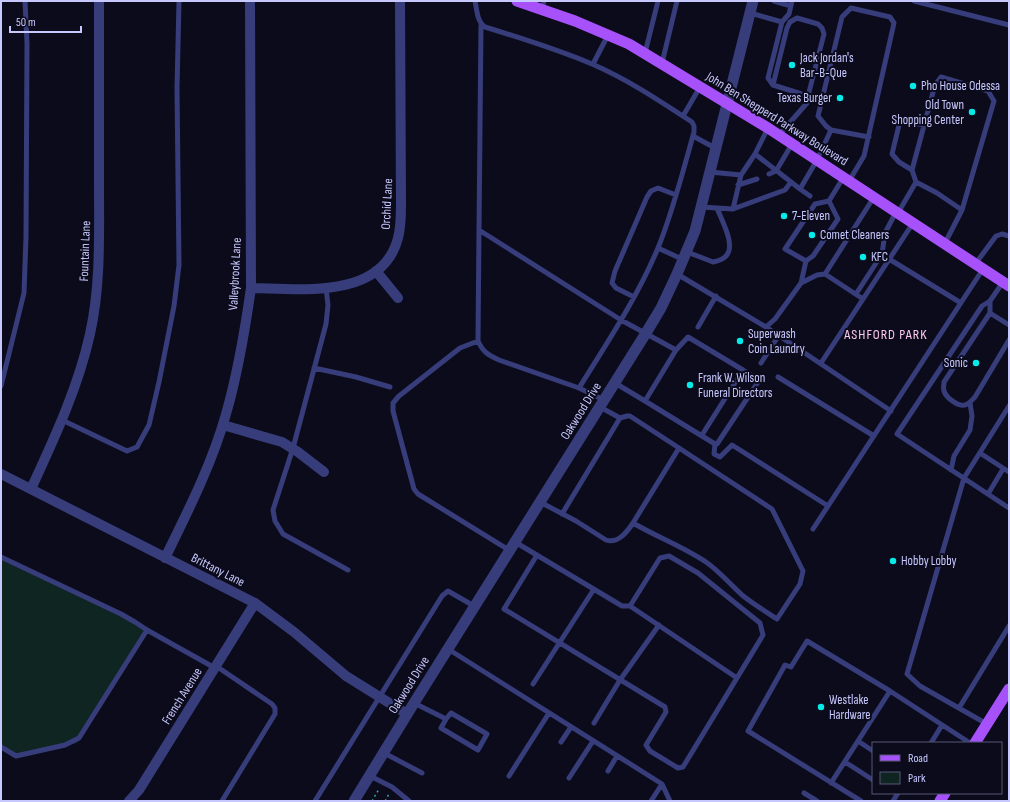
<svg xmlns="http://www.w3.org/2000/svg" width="1010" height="802" viewBox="0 0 1010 802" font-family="'Sofia Sans Condensed',sans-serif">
  <rect width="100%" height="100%" fill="#0c0b1c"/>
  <path fill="#0f2522" d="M1,557L149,628L77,743L14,757L1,748Z"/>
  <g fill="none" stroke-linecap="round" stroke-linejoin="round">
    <path stroke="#2faa94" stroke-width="1.5" stroke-dasharray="2 3" stroke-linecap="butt" d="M372,801L379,789
      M385,801L389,794"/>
    <path stroke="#373d7a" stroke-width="5" d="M475,1C477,10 477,22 485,27C521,38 557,49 592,64C627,79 660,101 692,122L694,126V132C683,171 673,211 658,248C637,298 607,343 579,388L604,400
      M774,1L791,6
      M914,1L1009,25
      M542,9L544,1
      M750,13L782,22L768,78L773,85L808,96L824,34L822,28L818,24L797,18L790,22L787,28L773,85
      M782,22L789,14L792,1
      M481,25L479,230L621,320L676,350
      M645,53L658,1
      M662,63L677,1
      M593,64L608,35
      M683,116L700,87
      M831,130L869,137
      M779,135L807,103L808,96
      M693,136L715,148
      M755,154L768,128
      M912,170L899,162L892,154L900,121L924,125
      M710,172L741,175L755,154L800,189
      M769,174L776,171L792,144
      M741,175L733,209L785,190L791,182
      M916,182L912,170L935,85L941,77L988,91L994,101L962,210
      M738,185L757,179
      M810,196L800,189L817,160L831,130L826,126L818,116L842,17L851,8L890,17L894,23L864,156L849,181
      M701,207L733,209
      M898,213L916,182L937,193L962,210L945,243
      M479,230L478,341C483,352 488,355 499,360L579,388
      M658,248L684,260
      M687,252L713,262C717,261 722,260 725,257C737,247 722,221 717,208
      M889,259L961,303
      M806,261L785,249L815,204L829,201L843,178
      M976,263L996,236L1002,234L1009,236
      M677,274L766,327L775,319L801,283L817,275L825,274L863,299
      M825,274L874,197
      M1003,282L990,301L982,306L897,434L1009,508
      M801,283L806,261L813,256L838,219L829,201
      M326,288L328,305L326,324L293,448L273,510L275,521L283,534L348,570
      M856,294L882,254L885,233L896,212
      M634,297L616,288L612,283L615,271L647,197L651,191L658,188L676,195
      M990,301V313L944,382C944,385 943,388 944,391C946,398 959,407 965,405C969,404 972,400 975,397L1009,340
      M990,313L1009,325
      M698,327L716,296
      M766,327L891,411
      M478,341L460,348L399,396L393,403V411L414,489L418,494L509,550
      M761,363L779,335
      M821,363L913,223
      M314,368L356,377L390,387
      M778,377L874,436
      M615,383L645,401L676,350L688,337L743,370
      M1,386L24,293L26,237L27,43L25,1
      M645,401L715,444H717L758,382L757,379L743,370L702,435
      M600,407L620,418L627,416H630L679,448
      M62,420L127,451L137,447L149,425L159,382L174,306L179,265L177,88L179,1
      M715,444L714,454L720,457L732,445L828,506
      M980,453L1009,472
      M951,470L954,456L970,430L972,416L970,403
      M988,494L1003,469
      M540,502L576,521L606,540C618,544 627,532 633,523L679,448L772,509L803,571L800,584L777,619C765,611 753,604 742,595C730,584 719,571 706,562C682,546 657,537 633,523
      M562,514L620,418
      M813,529L983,269
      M515,542L622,606H630L660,558L669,556L698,573L760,623L763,635L683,767L678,768L650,751L646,745L666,712L665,707L504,609L537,555
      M1,557L121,614L135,622L147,630
      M630,606L737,678
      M448,649L662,784L670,801
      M216,666L272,704L275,708V714L222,801
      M533,684L594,589
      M414,703L446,719L441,728L478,750L487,734L451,713L446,719
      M959,708L1009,626
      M594,723L620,680L659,625
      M987,724L920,686L907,674L964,478L1009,406
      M858,741L873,751
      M561,742L571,727
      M931,743L942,725
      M1,747L16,756L65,745L79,738L147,630L215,668
      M384,753L422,773
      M845,762L873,780
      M608,771L617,756
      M370,776L392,787L409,801
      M509,776L549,713
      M569,778L593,741
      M831,783L890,691
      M804,793L817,801
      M315,801L442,596L448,591L474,606
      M651,801L662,784
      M861,801L748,731L785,665L791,667L807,641L890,691L970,743
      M893,801L898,793"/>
    <path stroke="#373d7a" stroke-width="10" d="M376,271L398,298
      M251,288C300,289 382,300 398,238C401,227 401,215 401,204L400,1
      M223,425L282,442L298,452L324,472
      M1,474L255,603L294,632L346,676L407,714
      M31,489C54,439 78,388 90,334C101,285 99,233 99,183C99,122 99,62 99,1
      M165,558C188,511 212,464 226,414C238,373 245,330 251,288L250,1
      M129,801L139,790L255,603"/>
    <path stroke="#373d7a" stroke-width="11" d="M354,801L414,703L646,333L661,308L677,274L695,231L753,1"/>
    <path stroke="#a751fb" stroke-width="11" d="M517,1L575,21L629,44L768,128L1009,286
      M975,743L1009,689
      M940,801L945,793"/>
  </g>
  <g fill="#06ebe7" stroke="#0c0b1c" stroke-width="1.5">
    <circle cx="792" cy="65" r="4"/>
    <circle cx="913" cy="86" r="4"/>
    <circle cx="840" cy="98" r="4"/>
    <circle cx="972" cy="112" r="4"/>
    <circle cx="784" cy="216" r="4"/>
    <circle cx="812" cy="235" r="4"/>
    <circle cx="863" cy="257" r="4"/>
    <circle cx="740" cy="341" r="4"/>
    <circle cx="976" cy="363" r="4"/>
    <circle cx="690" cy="385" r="4"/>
    <circle cx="893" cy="561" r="4"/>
    <circle cx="821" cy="707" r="4"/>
  </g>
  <g text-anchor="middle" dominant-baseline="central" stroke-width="4" stroke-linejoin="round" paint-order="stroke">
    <g font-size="13" fill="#c7c8fe" stroke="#0c0b1c" text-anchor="start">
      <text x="800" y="58">Jack Jordan's<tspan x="800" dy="15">Bar-B-Que</tspan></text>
      <text x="921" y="86">Pho House Odessa</text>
      <text x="832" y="98" text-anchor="end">Texas Burger</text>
      <text x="964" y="105" text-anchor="end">Old Town<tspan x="964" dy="15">Shopping Center</tspan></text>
      <text x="792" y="216">7-Eleven</text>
      <text x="820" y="235">Comet Cleaners</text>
      <text x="871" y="257">KFC</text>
      <text x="748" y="334">Superwash<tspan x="748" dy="15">Coin Laundry</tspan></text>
      <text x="968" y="363" text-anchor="end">Sonic</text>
      <text x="698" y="378">Frank W. Wilson<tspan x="698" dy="15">Funeral Directors</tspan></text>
      <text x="901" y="561">Hobby Lobby</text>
      <text x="829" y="700">Westlake<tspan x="829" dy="15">Hardware</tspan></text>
    </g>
    <g font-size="13" fill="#c7c8fe" stroke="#0c0b1c">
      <text transform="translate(777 119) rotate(32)">John Ben Shepperd Parkway Boulevard</text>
      <text transform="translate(387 204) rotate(-87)">Orchid Lane</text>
      <text transform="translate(85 251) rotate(-88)">Fountain Lane</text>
      <text transform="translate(235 274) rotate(-87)">Valleybrook Lane</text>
      <text transform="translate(581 411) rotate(-58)">Oakwood Drive</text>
      <text transform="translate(218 570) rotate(27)">Brittany Lane</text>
      <text transform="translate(409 685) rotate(-58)">Oakwood Drive</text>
      <text transform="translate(182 696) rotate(-58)">French Avenue</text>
    </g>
    <g font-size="14" letter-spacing="1" fill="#fec9f1" stroke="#0c0b1c">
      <text x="886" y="334">ASHFORD PARK</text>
    </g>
  </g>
  <rect width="1010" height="802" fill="none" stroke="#c7c8fe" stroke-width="4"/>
  <rect x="872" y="742" width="130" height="52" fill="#0c0b1c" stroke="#575776"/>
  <rect x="880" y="755" width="20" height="6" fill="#a751fb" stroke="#575776"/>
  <text x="908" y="762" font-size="12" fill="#c7c8fe">Road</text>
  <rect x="880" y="772" width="20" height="12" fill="#0f2522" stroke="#575776"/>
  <text x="908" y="782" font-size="12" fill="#c7c8fe">Park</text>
  <path d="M10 26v6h71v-6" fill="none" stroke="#c7c8fe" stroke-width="2"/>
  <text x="16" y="26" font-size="12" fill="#c7c8fe" stroke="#0c0b1c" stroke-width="3" paint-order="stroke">50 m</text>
</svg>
